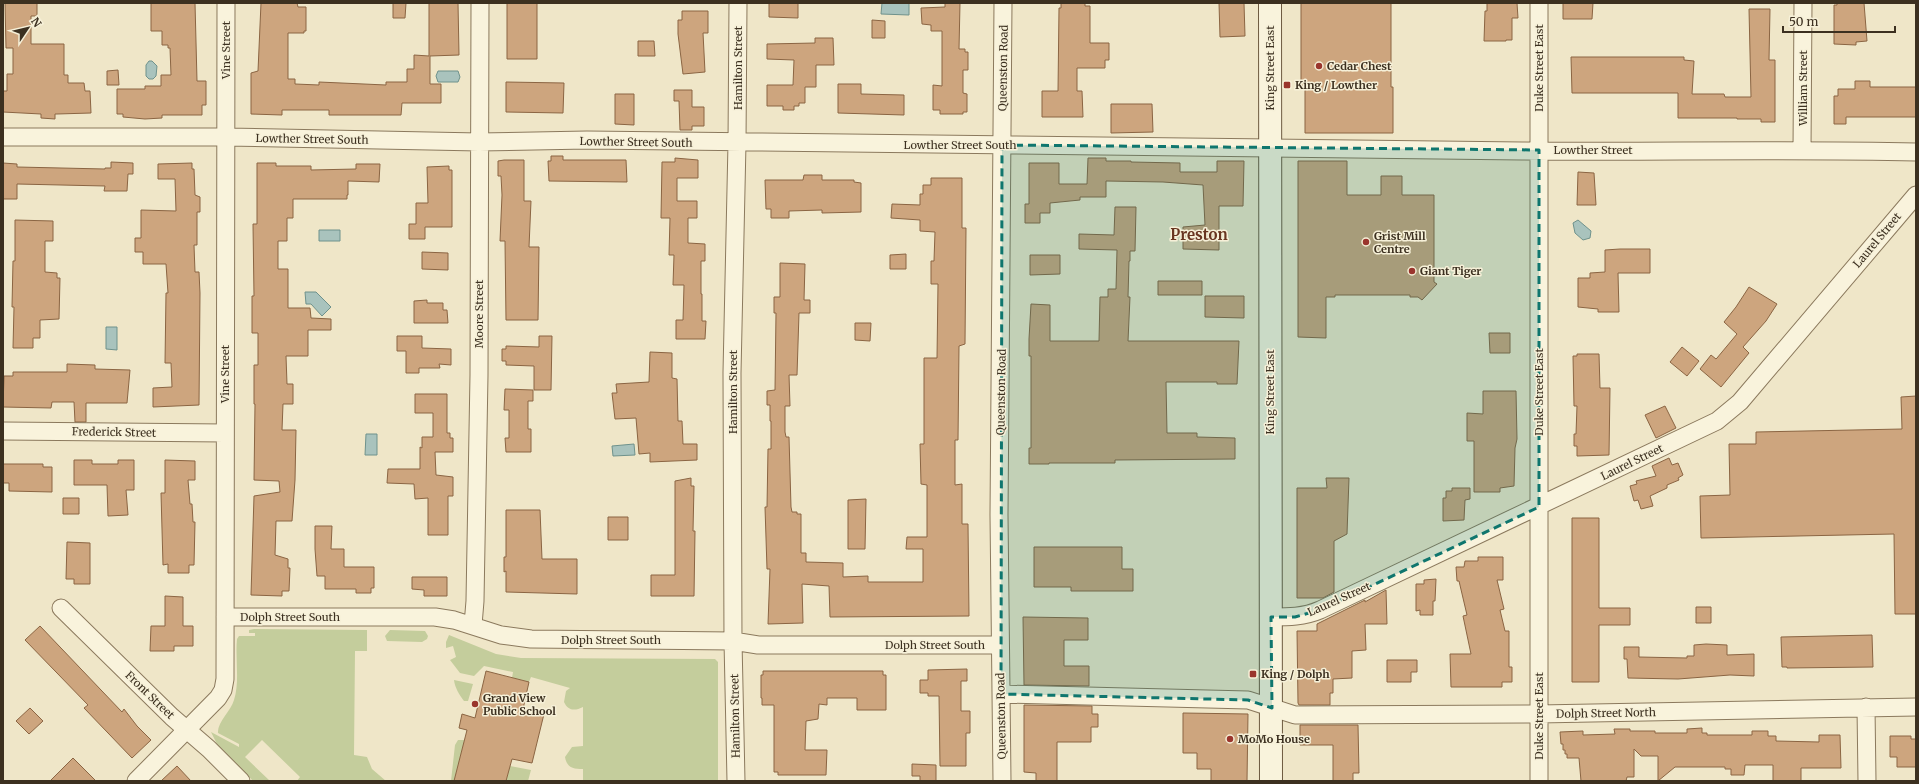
<svg xmlns="http://www.w3.org/2000/svg" width="1919" height="784" viewBox="0 0 1919 784" font-family="Merriweather,serif">
  <rect width="100%" height="100%" fill="#efe6c8"/>
  <path fill="#c4cd9c" d="M254,629L367,630V651H355L354,755L367,757L372,769L386,781H297L300,777L262,740L245,757L270,781H253L217,744L211,732L239,747V744L218,733C217,722 231,711 234,700C240,681 235,659 237,639L239,636H255V633H249V630Z
    M390,630L425,631L428,636L427,639L422,642L387,641L385,636Z
    M449,635L496,654L521,658L715,659L718,662V781H583V769C573,769 567,768 565,757L572,747L583,746V707C575,711 568,711 564,702L566,691L570,688L531,677L529,682L512,678L513,672L484,666L474,676L460,673L450,660L456,657L453,646L446,648V642Z
    M454,680L473,684L468,701H464C459,694 455,688 454,680Z
    M458,740H465L454,781H451L455,745Z
    M510,766L531,770L528,781H506Z"/>
  <path fill="#a9c3bd" stroke="#6f928c" d="M882,3H909V15L881,14Z
    M149,61H152L157,66L156,76L153,79H149L146,76V65Z
    M438,71H458L460,77L458,82H438L436,76Z
    M1578,220L1591,231L1590,238L1583,240L1575,233L1573,223Z
    M319,230H340V241H319Z
    M305,292H316L331,307L322,316L311,304H306Z
    M106,327H117V350L106,349Z
    M366,434H377V455H365Z
    M634,444L635,455L613,456L612,446Z"/>
  <path fill="#cda57e" stroke="#8b6543" d="M5,3H37V16H31V44H64V75H68V83H84L85,91H90L91,113L57,114H55V119L41,118V114L3,112V91H7V74H13V48H6Z
    M151,3H195L197,81H206V105H202V115H162V118L145,119L123,117V114H117V89H145V86H161V75H171L170,48H168V45H162V31H151Z
    M261,3H297L298,7H306V31H304V33H288V79H295V84L319,85V82L386,85V82H407V69H414V55L429,56V3H458L459,55L430,56V84H441V103H402L401,115H329V110H282V115L251,114V73L258,71Z
    M393,3H406L405,18H393Z
    M507,3H537V59H507Z
    M769,3H798V18L769,17Z
    M945,3H960L959,49H965V52H968V70H963V93L967,94V112H963V114H940V110H933V85L942,86V31H931V25L922,24L921,8L945,7Z
    M1061,3H1085V6H1090V43H1109V60H1105V68H1077V91H1082L1083,117H1042V91H1058L1059,8H1061Z
    M1219,3H1244L1245,36L1220,37Z
    M1301,3H1391V87H1393V133H1305V86H1301Z
    M1487,3H1517L1518,18H1512V40H1506V41H1484L1485,11H1487Z
    M1563,3H1593L1592,19H1563Z
    M1837,3H1864L1867,41L1856,42V45L1834,44V5H1837Z
    M1749,9H1770L1769,60H1775V122H1761V119H1737V118H1678V93H1572L1571,57H1684V60L1694,61L1692,94H1724L1725,97H1751Z
    M682,11H708V33H703L705,72L683,74L678,34V20H682Z
    M872,20L885,21V38H872Z
    M815,38H833L834,65H816V87H805V103H799V106H794V110H783V106H767V85H793L794,60L767,59V44L815,43Z
    M638,41H654L655,56H638Z
    M118,70L119,85H107V71Z
    M1855,81H1870V87H1916V117H1846V124H1834V96H1838V89H1855Z
    M506,82L564,83L563,113L506,112Z
    M838,84H861V94L904,95V115L838,113Z
    M674,90H692V107H704V126H692V130H680L679,101H674Z
    M615,94H634V125L615,124Z
    M1111,104H1152L1153,132L1111,133Z
    M551,156H563V160H626L627,182L549,181L548,161H551Z
    M675,158L698,160V178H677V201H697V218H688V243L705,244V261H701V294H702V321H706L705,339H676V320H683L684,285H673L674,255H669L670,218H661L662,162H675Z
    M1088,158H1106V161H1131V162L1180,163V172H1217V161H1244L1243,206H1219V250L1183,249V227L1205,225L1203,185L1163,182L1106,181V197H1080V200L1050,203V213H1040V223H1025V204H1029V163H1059V184H1087Z
    M504,160H524V201H531L529,247H539L538,320H506L505,241H500L502,195L501,176H498V161Z
    M1298,161H1347V195H1381V176H1402V195H1434V282L1437,284L1422,300L1418,297H1410V295H1335V297H1326V338L1298,337Z
    M111,162L133,163V174H128L127,191H104L105,186L17,184V199H3V163L17,164V167L105,169V168H111Z
    M192,163V169H194L195,195L200,197V212H197V245H194L195,272H199L200,293L199,405L153,407V388L172,387L171,363H165L166,293H168L166,264H143V252H135V238H141V210L176,211L175,179H158V164Z
    M257,163H276V166H311V170L356,169V164H380L379,182L348,181V195H347V199H293V218H287V241H278V269H288V308H310L311,318L331,319V330H308V356H286L287,384H293V404H283L282,430H296L295,480L292,521H276L275,555L288,559V568H290L289,591H282V596L251,595L254,496L280,492L279,481L254,480L255,404H254V365H258V333H252V296H254L253,224H257Z
    M449,166V170H452V227H425V239H409V224H416V203H428L427,167Z
    M1578,172L1594,173L1596,205H1577Z
    M804,175H822V180H854V182L861,183V212L822,213V210L789,211V218H771V209H766L765,180H803Z
    M931,178H962V228H966L965,344L959,346L958,440H955V485L962,484V524H968L969,616L830,617L829,586L802,584L803,623L768,624L770,569H767L765,507H767L768,449H771V421H770V405H767V391L775,390L776,313H774V297H780V263L805,264L804,300H810V313H799L797,375H789L790,406H785V432L786,437H789L791,507L792,512H797V514H801V553H806V562L843,563V577L868,576V582H923V549H906L907,537H927V485L921,484L920,444H924V358H937L938,284H931V261H934L935,232L920,231V220L891,218L892,204L920,205V194H923V185H931Z
    M1115,207H1136L1135,251H1130V261H1129L1128,297H1130L1128,341H1239L1237,384H1217V382H1166L1167,433H1197V437L1235,438V459L1115,460V463H1049V464H1029V448H1031V356H1029V339L1031,304L1050,305V341H1099L1100,297H1108V289H1116L1117,250L1079,249V234L1114,235Z
    M15,220L53,221V241H45V272L57,273V278H60L59,319L40,320V338H33V348H13L14,307H12L13,261H15Z
    M1620,249H1650V273H1618L1619,312H1598V309L1578,307V278H1590V273L1605,272V250Z
    M422,252L448,253V270L422,269Z
    M906,254V269H890V255Z
    M1030,255H1060V274L1030,275Z
    M1158,281H1202V295H1158Z
    M1749,287L1777,304L1766,321L1743,347L1749,353L1721,387L1700,369L1711,355L1716,359L1717,358L1737,334L1724,322L1736,307Z
    M1205,296H1244V318L1205,317Z
    M427,300V303H443V310H447L448,323H414V301Z
    M855,323H871L870,341L855,340Z
    M1489,333H1510V353H1490Z
    M397,336H422V348L451,349V365L439,364L440,368H419V373H406V351H397Z
    M539,336H552L551,390H534V366L506,365V361H502V349H506V346L539,347Z
    M1682,347L1699,361L1687,376L1670,362Z
    M650,352L672,353V378L677,379L678,421H682L683,444H697V460L650,462V453L639,454L636,418L615,419L612,393H617L616,384L649,382Z
    M1577,354H1599L1600,388H1610L1609,455L1577,456V446H1574V434H1576L1577,406H1574L1573,356H1577Z
    M67,364L95,365V369L130,370L127,403H86V422H75L74,402H52L51,408L3,407L4,376H13V372H67Z
    M505,389L533,390V401H528V429H531V452H506L505,438H509V410H504Z
    M1483,391H1516L1517,439L1515,448L1514,486L1500,488V492H1474V441H1467V413L1483,414Z
    M415,394H447V433H450V438H453V452H435L436,475L453,477V496H448V535H428V498L415,499L414,484L387,483L388,469H420V447L422,448V437H433V413H415Z
    M1916,396V614H1895L1894,534L1701,538L1700,496L1730,495L1729,444H1756V432L1902,429L1901,397Z
    M1665,406L1676,428L1656,438L1645,415Z
    M1669,458L1672,465L1678,463L1683,475L1678,478L1679,480L1667,485V488L1650,496L1653,506L1641,509L1638,500L1634,501L1630,486L1637,484L1636,481L1656,476L1652,466Z
    M74,460H92V464H118V460H134V490H126L128,515L108,516L107,485H74Z
    M165,460L195,461V480H188L190,504H192L193,522H195L194,565H189V573H168V564L163,565L161,493H165Z
    M3,464H43V467H52V492L9,491V483H3Z
    M691,478V486H694L693,531H695L694,596H651V575H675V481Z
    M1326,478H1349L1347,534L1334,541V592L1323,598H1297V488H1327Z
    M1452,488H1470V499L1465,500L1464,520L1443,521V498H1446V491H1452Z
    M63,498H79V514H63Z
    M866,499L865,549H848V500Z
    M506,510H540L542,559H577V594L506,592V571L504,572V557H506Z
    M608,517H628V540H608Z
    M1572,518H1599V608H1630V625H1599V682H1572Z
    M315,526H332L331,549H344V567H374V588H371V593H356V589H325V576H317L315,549Z
    M67,542L90,543V584H74V579H66Z
    M1034,547H1122V569H1133V591H1071V587H1034Z
    M1478,557H1503V580H1497L1504,609L1500,610L1505,631H1509V667H1512V682H1502V687H1451L1450,654H1471L1463,616L1467,615L1459,581H1457L1456,567H1464L1465,561H1478Z
    M412,577H447V596H424V590L412,589Z
    M1436,579L1435,601H1433V615H1420V610L1416,611V584H1424V580Z
    M1386,590L1387,624H1365L1366,650L1352,651V678L1333,679V693H1330V705H1299L1298,703L1297,631H1317V624L1365,600V602Z
    M165,596L183,597V626H193V646H174V651H150L151,626H165Z
    M1696,607H1711V623H1696Z
    M1023,617L1088,618V640H1064V666H1089V686L1024,685Z
    M40,626L122,712L124,709L137,726L151,740L132,758L84,708L88,705L25,640Z
    M1872,635L1873,667L1787,668V667H1782L1781,637Z
    M1706,644L1727,645V655L1754,654V676L1730,675L1678,679L1628,678L1627,659H1624V647H1639V657L1687,658V656H1694V645Z
    M1387,660H1417V672H1411V682H1387Z
    M967,669V681H961V711H970V733H966V766H940L939,696H928V693H920V680H928V670Z
    M486,671L529,682L523,709L544,714L532,763L512,759L506,781H454L467,730L459,728L462,714L475,718Z
    M763,671H883V675H886V710H857V698H827V705L819,704L818,719L806,721L805,750H827L826,775H778V772H774V705H762V698H761V675H763Z
    M1024,705L1092,706V714H1098V727H1091V742H1057V781H1036V773L1024,772Z
    M30,708L43,721L29,734L16,721Z
    M1183,713L1248,714L1247,781H1211V769H1197V753H1183Z
    M1300,725H1358L1359,773H1353V781H1333V745H1300Z
    M1702,728V733H1707V735H1752V731H1768V736H1776V741L1819,742V735H1840L1841,768H1801V781H1773V765H1745L1744,775H1731V769H1725V767H1675L1658,781V756H1641L1634,749V777H1627L1626,781H1581L1579,758H1567V754H1565V750H1563V744H1561L1560,732L1583,731V735L1615,734L1614,729H1630V731H1655V733H1687V729Z
    M1890,736H1911V739H1916V767H1897V757H1890Z
    M73,758L96,781H50Z
    M912,764L936,765V781H920V776H912Z
    M177,766L191,781H161Z"/>
  <g fill="none" stroke-linecap="round" stroke-linejoin="round">
    <g stroke="#8b795d" stroke-width="19">
      <path id="minor" d="M1539,3V781
        M3,137H226L479,142L587,140C898,146 1210,146 1522,151C1653,152 1785,149 1916,152
        M1802,150L1803,3
        M3,431L225,433
        M61,608L172,717L209,749L241,781
        M225,617H435L454,620L501,635L531,639L733,641L758,645H1000
        M1271,617C1288,617 1304,617 1320,610L1717,421L1740,402L1916,195
        M473,625L475,601L479,375L480,3
        M1001,694L1248,700L1295,715L1539,714L1916,707
        M1866,707L1867,781
        M136,781L218,698L223,690L225,679L226,3
        M736,781L733,641L732,373L737,143L738,3
        M1002,781L999,515L1003,3"/>
    </g>
    <g stroke="#6d5a40" stroke-width="24">
      <path id="secondary" d="M1270,3L1271,781"/>
    </g>
    <use href="#minor" stroke="#f9f3dc" stroke-width="17"/>
    <use href="#secondary" stroke="#f9f3dc" stroke-width="22"/>
  </g>
  <path fill="#0f766e" fill-opacity="0.2" stroke="#0f766e" stroke-width="3" stroke-dasharray="8 5" stroke-linejoin="round" d="M1002,145L1539,150V507L1320,610L1295,617H1271L1272,708L1248,700L1001,694Z"/>
  <g fill="#9a352d" stroke="#f6f0d8" stroke-width="1.5">
    <circle cx="1319" cy="66" r="4"/>
    <rect x="1283" y="81" width="8" height="8" rx="2"/>
    <circle cx="1366" cy="242" r="4"/>
    <circle cx="1412" cy="271" r="4"/>
    <rect x="1249" y="670" width="8" height="8" rx="2"/>
    <circle cx="475" cy="704" r="4"/>
    <circle cx="1230" cy="739" r="4"/>
  </g>
  <g text-anchor="middle" dominant-baseline="central" stroke-width="3" stroke-linejoin="round" paint-order="stroke">
    <g font-size="11" fill="#3c3020" stroke="#f6f0d8">
      <text transform="translate(226 50) rotate(-90)">Vine Street</text>
      <text transform="translate(738 68) rotate(-90)">Hamilton Street</text>
      <text transform="translate(1003 68) rotate(-89)">Queenston Road</text>
      <text transform="translate(1270 68) rotate(-90)">King Street East</text>
      <text transform="translate(1539 68) rotate(-90)">Duke Street East</text>
      <text transform="translate(1803 88) rotate(-90)">William Street</text>
      <text transform="translate(312 139) rotate(1)">Lowther Street South</text>
      <text transform="translate(636 142) rotate(1)">Lowther Street South</text>
      <text x="960" y="145">Lowther Street South</text>
      <text x="1593" y="150">Lowther Street</text>
      <text transform="translate(1877 240) rotate(-50)">Laurel Street</text>
      <text transform="translate(479 314) rotate(-90)">Moore Street</text>
      <text transform="translate(225 374) rotate(-90)">Vine Street</text>
      <text transform="translate(733 392) rotate(-90)">Hamilton Street</text>
      <text transform="translate(1001 392) rotate(-89)">Queenston Road</text>
      <text transform="translate(1270 392) rotate(-90)">King Street East</text>
      <text transform="translate(1539 392) rotate(-90)">Duke Street East</text>
      <text transform="translate(114 432) rotate(1)">Frederick Street</text>
      <text transform="translate(1632 462) rotate(-26)">Laurel Street</text>
      <text transform="translate(1339 599) rotate(-24)">Laurel Street</text>
      <text x="290" y="617">Dolph Street South</text>
      <text x="611" y="640">Dolph Street South</text>
      <text x="935" y="645">Dolph Street South</text>
      <text transform="translate(150 695) rotate(44)">Front Street</text>
      <text transform="translate(1606 713) rotate(-1)">Dolph Street North</text>
      <text transform="translate(735 716) rotate(-91)">Hamilton Street</text>
      <text transform="translate(1001 716) rotate(-91)">Queenston Road</text>
      <text transform="translate(1539 716) rotate(-90)">Duke Street East</text>
    </g>
    <g font-size="11" font-weight="bold" fill="#3c3020" stroke="#f6f0d8" text-anchor="start">
      <text x="1327" y="66">Cedar Chest</text>
      <text x="1295" y="85">King / Lowther</text>
      <text x="1374" y="236">Grist Mill<tspan x="1374" dy="13">Centre</tspan></text>
      <text x="1420" y="271">Giant Tiger</text>
      <text x="1261" y="674">King / Dolph</text>
      <text x="483" y="698">Grand View<tspan x="483" dy="13">Public School</tspan></text>
      <text x="1238" y="739">MoMo House</text>
    </g>
    <g font-size="15" font-weight="bold" fill="#683520" stroke="#f6f0d8">
      <text x="1199" y="234">Preston</text>
    </g>
  </g>
  <rect width="1919" height="784" fill="none" stroke="#3c3020" stroke-width="8"/>
  <g transform="translate(28 28) rotate(55)" stroke="#f6f0d8" stroke-width="3" paint-order="stroke">
  <path d="M0-3L7 15L0 10L-7 15Z" fill="#3c3020"/>
  <text y="-6" font-size="11" font-weight="bold" text-anchor="middle" fill="#3c3020">N</text>
  </g>
  <path d="M1783 26v6h112v-6" fill="none" stroke="#3c3020" stroke-width="2"/>
  <text x="1789" y="26" font-size="12" fill="#3c3020" stroke="#f6f0d8" stroke-width="3" paint-order="stroke">50 m</text>
</svg>
